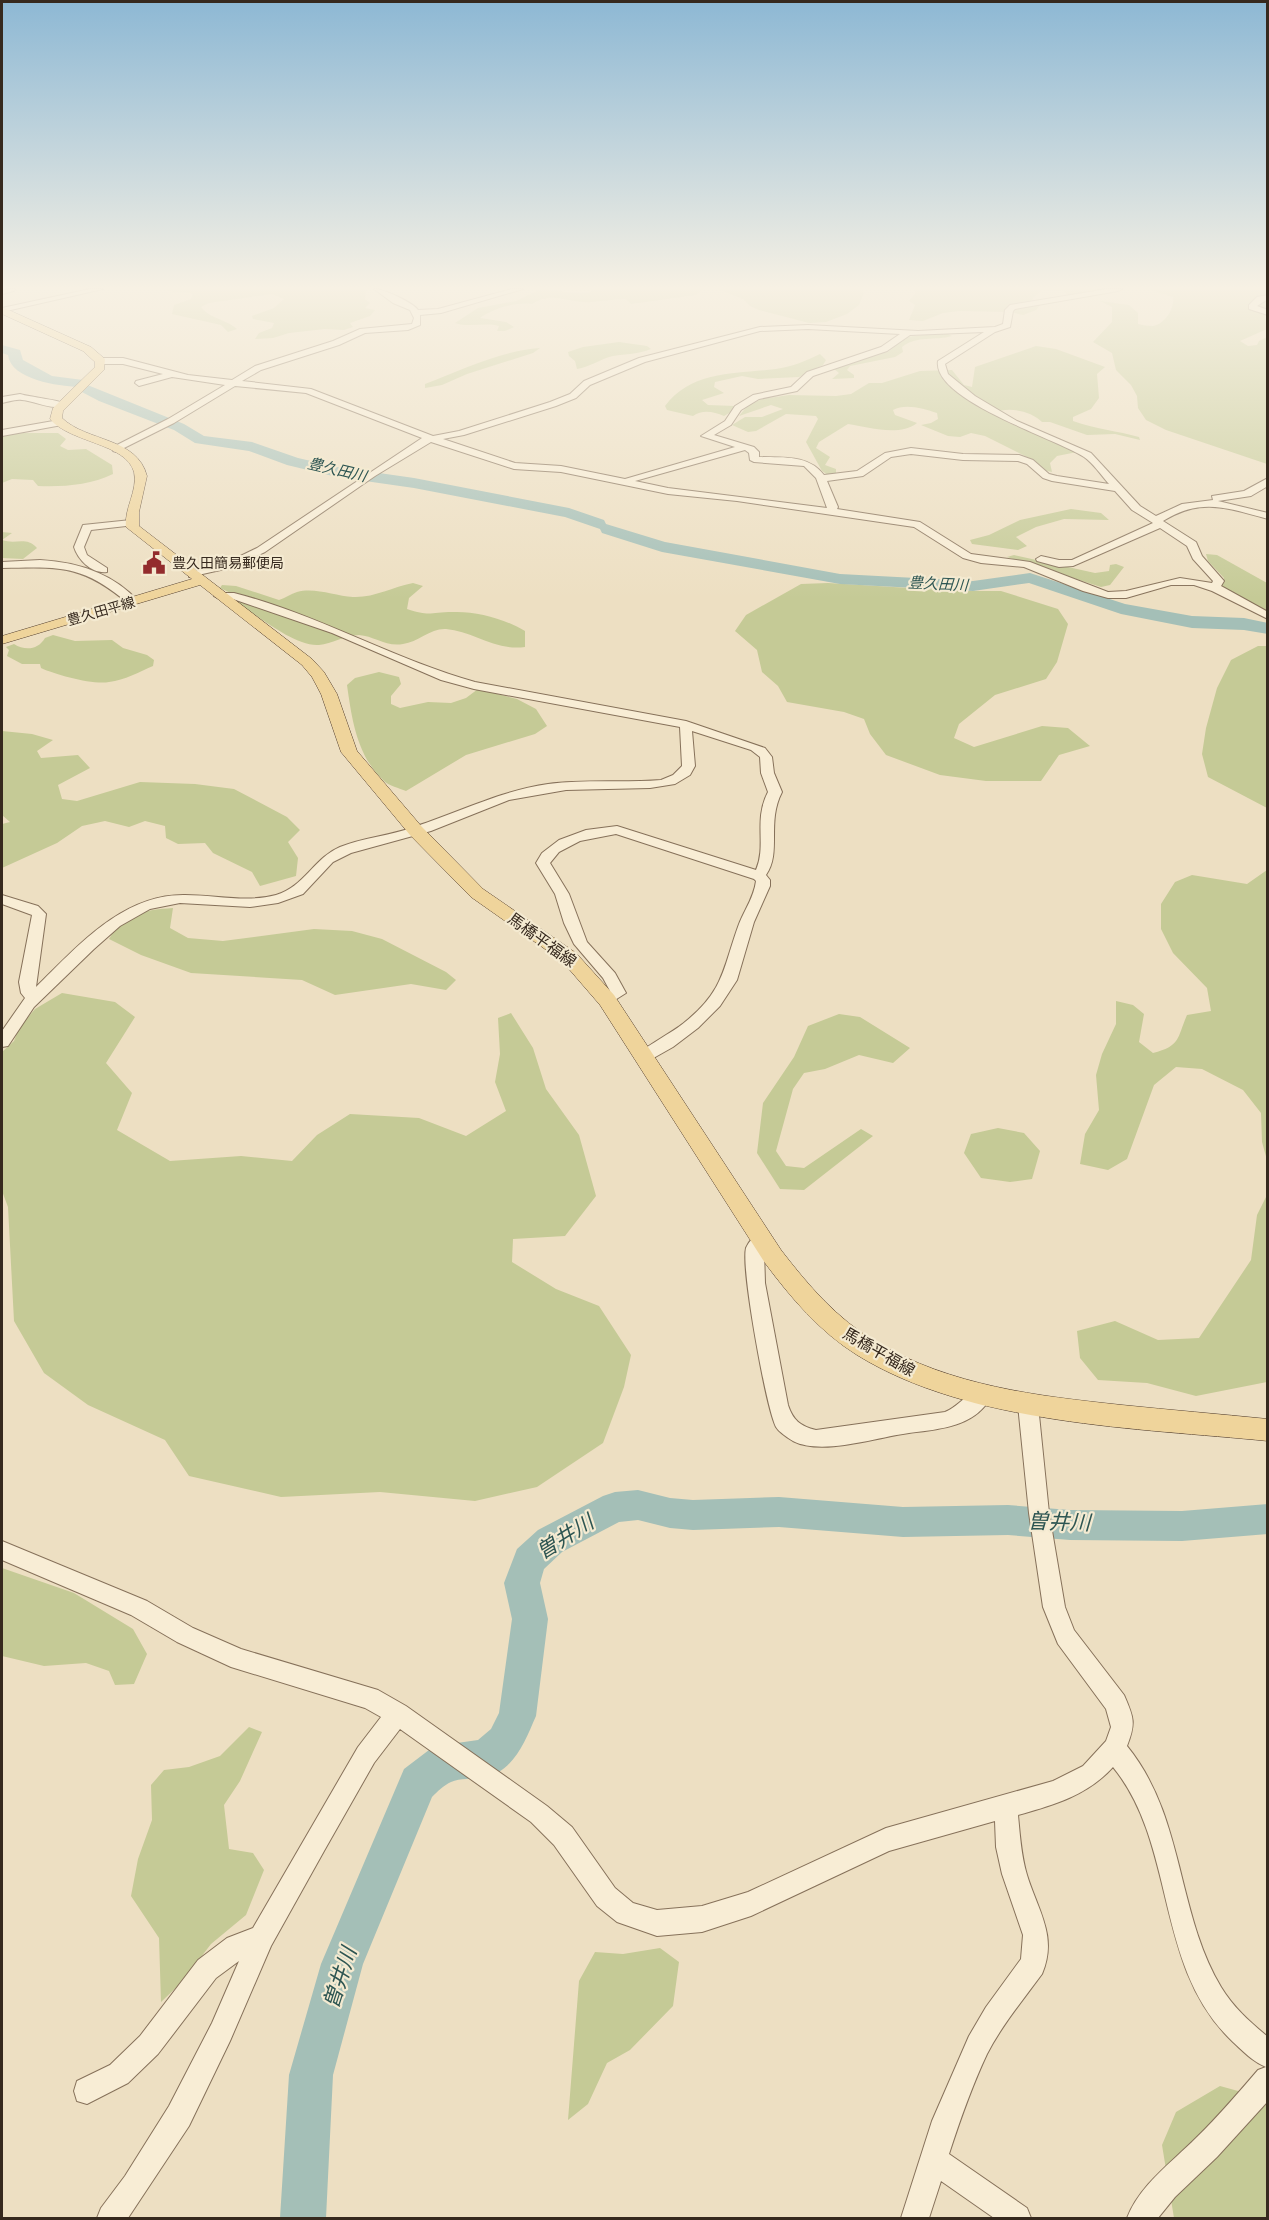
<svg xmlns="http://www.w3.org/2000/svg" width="1269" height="2220" viewBox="0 0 1269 2220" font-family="'Crimson Pro','Noto Sans JP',serif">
  <rect width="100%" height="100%" fill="#eddfc2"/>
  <path fill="#c5ca96" d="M165,289H364L366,292L365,299L370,303L365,308L375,310L370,316L350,323L353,327L344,330L325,329L289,333L273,338L255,339L259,333L272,328L274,323L253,319L252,316L274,308L284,299L272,294L209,303L201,307C210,319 226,319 237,329L228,332L221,325L172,314L174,305L191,299L193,294C184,290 171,294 165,289Z
    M541,289C558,289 574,296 591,292V289H714H703L696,295L631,304L626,299C614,299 604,301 592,302C569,304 553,290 532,304C515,302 494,308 480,318L506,322L514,327L505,331H497L499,326C485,322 469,328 455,323L478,308L516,301Z
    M718,289H859L864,293L859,305L847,314L826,322L809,323L759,310L750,306L743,299Z
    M915,289H1112L1068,295L1063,291L1042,290L1032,299L1041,304L1036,310L1023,315L1010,312L959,311L943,313L923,321L909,320L915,305L909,301L915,294Z
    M1148,289H1267V315L1265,316L1267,329L1240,341L1248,346L1257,345L1259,341L1267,337V464L1166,430L1146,420L1138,408L1137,396L1131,385L1116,370L1112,353L1093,342L1112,322V307L1100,301L1129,305L1138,313V324C1142,325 1148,326 1153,326C1165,324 1175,308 1173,297Z
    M946,333L952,336C935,341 917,335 902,347L903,352L895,357L850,366L847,370L854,375V378L832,379L839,373L834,369L889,351L905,337Z
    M619,342L647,346L651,349C638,354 626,354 613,356C600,359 590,367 577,369L575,361L569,356L568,352L583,347Z
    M1036,346L1056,349L1105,367L1097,374L1099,398L1091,409L1073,417V421C1095,429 1118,431 1139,437L1140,440L1115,434L1087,435L1050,422H1042C1031,411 1009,406 993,413L1009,423L1077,452L1057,456L1050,463L1052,472L1043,470L1035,461L985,436L971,433L960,437L948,436L921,425L931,423L938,419L937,413C924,409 906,403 893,410L895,415L917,423C899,437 868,427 848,424L819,442L816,448L830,457L825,465L836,469V473L828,475L822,471L806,442L818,419L816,416L786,414L756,431L748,432L732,425L745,417H762L783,409L771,405L739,416L748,405L762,399L789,395L836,396L851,394L869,383H882L920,371L952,370L964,385L972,387L975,367Z
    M540,348L533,353L467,374L442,385L425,388V384C462,370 500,351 540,348Z
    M820,354L826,360L823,365L799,377L758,379L742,376L715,382L714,387L724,393L702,400L708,405L735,406L731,412L724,416C714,412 703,409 693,416L667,410L665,406C692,370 736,374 776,369C791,367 806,361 820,354Z
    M23,433H58L66,439L60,446L68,450L86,449L112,465L113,474C90,485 64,487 38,486L33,480L12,479L2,483V436Z
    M1071,509L1101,513L1109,520L1064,519L1036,527L1016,537L1027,546L1018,550L972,544L970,540L989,535L1020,520Z
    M2,532L12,533L2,540C16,545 26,536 37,548L23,559L2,558Z
    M1206,554L1217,555L1267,583V612L1222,586L1224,578L1208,561Z
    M1014,555L1095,573L1109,571L1110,565L1116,564L1124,567L1110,585L1101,587L1007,557Z
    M413,583L423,586L409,598L407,609C431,617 430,612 453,612C476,611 505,619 525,631V647C494,651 473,631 446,629C431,628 418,642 403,644C386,647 374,636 359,635C344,635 332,644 319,645C295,647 259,616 238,604L235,595L220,588L222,585L236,586L279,600C285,598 291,594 297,592C315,587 335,596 353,597C374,598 392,587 413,583Z
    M828,583L958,591H1001L1058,609L1068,624L1057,662L1046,679L995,695L959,724L954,738L974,747L1042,726L1068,728L1090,746L1059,755L1041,781H986L940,775L886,755L870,734L864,719L844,712L787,702L778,686L762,672L757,650L735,631L746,615L801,584Z
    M53,635L75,641L112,640L123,648L147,655L154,660L153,666C139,672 125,680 109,682C93,685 56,675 41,668L40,664H22L7,656L9,650L6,647L14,644C25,651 38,650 45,638Z
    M1258,646H1267V808L1208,777L1202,754L1206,728L1217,688L1231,660Z
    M379,672L399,677L401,684L391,696V704L400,708L428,702L451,703L466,698L478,689L517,699L536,709L547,726L535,734L466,755L406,791C399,788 389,786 384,781C357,756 352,720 347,685L355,678Z
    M2,731L32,734L53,740L37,751L41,758L78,755L90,768L58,785L62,799L77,801L140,782L195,784L234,789L287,817L300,830L288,842L298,858L296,876L260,886L252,872L213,853L205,843L178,844L166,838L165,826L145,821L129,827L105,821L82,826L57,843L2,868V824L10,822L2,815Z
    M1267,870V1160L1262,1142L1261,1113L1243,1090L1202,1069L1176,1067L1154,1085L1127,1159L1108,1170L1080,1164L1085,1134L1099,1110L1096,1075L1102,1054L1116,1024V1001L1133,1005L1144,1014L1139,1042L1153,1053C1181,1046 1177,1038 1187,1015L1211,1011L1207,988L1173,953L1161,929V904L1175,882L1192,875L1247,884Z
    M173,908L170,928L188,938L223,941L314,929L352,931L382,939L446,972L456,980L446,990L411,984L335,995L302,980L191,973L141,955L109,939C125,912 144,910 173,908Z
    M62,993L115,1002L135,1017L106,1063L132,1093L117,1130L170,1161L241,1156L292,1161L317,1135L350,1114L419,1118L466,1136L506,1111L495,1082L500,1054L498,1018L511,1013L533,1048L546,1089L579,1135L596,1196L565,1236L513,1239L512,1262L556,1289L599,1306L631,1355L624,1387L603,1443L537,1487L475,1501L380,1492L281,1497L189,1476L165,1440L88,1405L44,1373L14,1321L8,1207L2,1191V1052L14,1041L19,1028L35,1009Z
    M839,1014L860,1017L910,1048L893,1063L859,1055L825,1069L804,1073L793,1089L776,1151L786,1166L804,1168L861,1129L873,1136L804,1190L780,1189L757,1153L763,1103L794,1057L808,1026Z
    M998,1128L1024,1133L1040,1151L1032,1179L1010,1182L981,1178L964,1153L971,1134Z
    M1267,1195V1382L1196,1396L1147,1383L1098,1380L1080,1358L1077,1331L1115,1321L1158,1340L1199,1338L1251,1260L1257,1215Z
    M2,1568L74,1593L133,1629L147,1654L134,1684L115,1685L109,1671L86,1663L44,1666L2,1656Z
    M249,1727L262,1732L240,1781L224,1805L229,1849L253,1853L264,1870L246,1915L211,1944L181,1983L161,2002L159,1938L131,1896L138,1859L152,1820L151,1785L164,1770L189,1767L220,1756Z
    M660,1948L679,1962L673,2006L630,2050L607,2063L588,2104L568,2120L579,1981L595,1952L623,1954Z
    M1220,2086L1267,2099V2218H1174L1162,2145L1176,2112Z"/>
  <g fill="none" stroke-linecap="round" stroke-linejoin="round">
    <path fill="#a4bfb7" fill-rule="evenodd" d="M2,345L20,350L23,360L52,376L83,380L85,384L184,424L204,436L252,442L298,458L337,467L414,478L569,508L604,520L606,524L665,542L840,574L973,581L1030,573L1125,604L1192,616L1244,618L1268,623V634L1244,630L1192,628L1121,614L1029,583L973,591L840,584L662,552L602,533L600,529L565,517L414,488L337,477L287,465L249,451L195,443L174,430L99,401L80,391L78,387C59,386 11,380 8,355L2,353Z
      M638,1490L670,1498L693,1500L779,1497L903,1507L1008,1505L1070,1510L1182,1511L1268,1504V1534L1182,1541L1070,1540L1008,1535L903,1537L779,1527L693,1530L670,1528L638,1520L619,1522L562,1552L544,1569L540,1583L548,1619L536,1716C525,1741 514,1772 483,1778C473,1779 460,1778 451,1782C444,1785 437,1792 432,1797L363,1964L333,2075L326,2218H280L289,2075L321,1964L404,1769L429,1750L443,1745L478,1740L491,1729L499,1713L512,1619L504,1583L517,1549L538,1530L603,1496L615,1492Z"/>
    <g stroke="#86715a" stroke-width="2">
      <path id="minor" d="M15,289L14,291L2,294V290Z
        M90,289H103L2,312V308Z
        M374,289C382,288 414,303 418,310L438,309L512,289H523L441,313L420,315V325L408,330L365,333L339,345L261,370L242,381L311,389L433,436L459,431L550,402L570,394L584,381L639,358L760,327L808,325L918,331L995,327L1003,324L1005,310L1010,305L1107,289H1122L1118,291L1015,309L1013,311L1010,327L995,332L945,364L948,374L975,396L1017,421L1091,453L1140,506L1156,516L1182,504L1213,500L1212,496L1244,491L1268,478V486L1251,496L1218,501L1268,513V519C1227,508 1202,497 1163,521L1196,542L1202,556L1224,581L1221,586L1268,612V619L1212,591L1194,585H1171L1126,598H1108L1083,591L1024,567L981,563L963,558L914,527L737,501L668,494L561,472L514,469L431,442L375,476L265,552L234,567L189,577V573L226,563L257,548L422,438L306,393L235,386L174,423L116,452L113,451V447L168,419L225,385L172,377L139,386L135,383L136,381L163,374L123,364H101L97,361L101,358H123L188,375L232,380L255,366L333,341L360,329L412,324L414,318L410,310L393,303ZM808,329L900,334L881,347L807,372L791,387L753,395L735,406L725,421L701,436L735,447L625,479L561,466L515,463L443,439L464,435L556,406L576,398L590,385L645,362L760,331ZM984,332L938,361C932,400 1057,439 1084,457C1093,463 1101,475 1109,484L1057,476L1049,474L1033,460L1019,455L963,454L911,448L885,453L857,471L824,475C808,454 782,458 759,457V452L754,447L714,435L731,425L741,410L759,399L797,391L813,376L887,351L910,335ZM745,450L749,453L750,460L754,462L804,466L816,478L827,508L668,488L635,481ZM911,454L963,460L1018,461L1027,464L1043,478L1052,481L1115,491L1132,510L1153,523L1072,560H1059L1041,556L1036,559L1037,561L1059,567L1073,566L1160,528L1187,546L1193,559L1213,581L1212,583L1180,578L1126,591L1108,592L1030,562L971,554L920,522L837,509L838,507L827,481L863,476L891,457Z
        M1268,295V299L1257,306L1268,310V315L1249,309V305L1257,297Z
        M20,394C30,397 60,400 66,404C54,412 36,401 22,400C15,399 8,402 2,403V397Z
        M59,420L64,423L62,425L2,436V430Z
        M131,520L135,521V525L91,530L84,547L87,555L107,568V572C92,574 78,560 74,547L83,525Z
        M40,560C77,562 113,573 139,602L133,605L129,604C82,564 60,567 2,568V562Z
        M234,593C317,614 393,659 475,682L686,721L765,748L772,757L774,773L782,792C766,823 782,852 766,875L770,880V886L754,922L737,980L720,1006L698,1028L673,1047L650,1060H638L636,1056C641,1049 675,1031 685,1022C725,990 723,967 739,924C745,909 754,897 756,881L754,879L616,834L580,841L559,852L550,863L569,894L587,942L615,973L626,993L607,1005L599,1000L610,991L603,978L574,944L564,923L555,894L536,863L542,853L559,840L586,830L617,826L756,870C767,844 753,821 768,792L761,773L760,757L751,750L692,731L695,766L690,775L675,784L650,788L566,790L509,800L431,831L351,853L333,862L303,894L278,903L250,907L180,903L150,909L120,926L94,949L34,1007L8,1046L2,1047V1031L25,998L21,993L19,982L32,915L2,904V895L38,906L46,914L36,987C77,947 122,894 185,895C215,895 247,903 276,895C304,887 314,858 340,847C364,837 390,836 414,827C460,812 500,791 548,784C585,779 623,783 661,780L673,775L682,766L680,727L474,689L441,680L332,633L233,599H220L214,596L220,593Z
        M762,1233L768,1235L771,1240L764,1250L765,1283L788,1405C793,1420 800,1426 816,1430L945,1412C962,1405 973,1384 989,1389L992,1395C976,1427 940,1429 909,1433C878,1437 822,1456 793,1441C788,1438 779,1432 776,1427C766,1406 741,1269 746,1248C749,1241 755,1235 762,1233Z
        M1028,1397L1035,1399L1038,1405L1049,1513L1065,1607L1074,1630L1124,1695C1134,1718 1136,1723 1127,1746C1185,1817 1176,1912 1221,1987C1233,2007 1250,2022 1268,2037V2101L1217,2157L1175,2197L1158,2218H1127C1140,2185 1171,2163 1196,2138C1218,2117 1238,2093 1258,2070L1266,2067C1253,2062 1243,2051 1233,2042C1153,1966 1178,1847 1113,1767C1088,1795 1054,1805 1018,1815C1020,1835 1021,1855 1027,1875C1038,1911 1058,1936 1042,1974C1023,2000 1002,2025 987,2054C972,2086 960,2120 949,2154L1027,2208L1031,2218H994L941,2181L929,2218H901L932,2121L969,2036L986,2007L1021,1959L1023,1935L1002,1874L996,1847L995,1821L889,1851L751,1916L702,1932L657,1936L617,1922L597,1906L554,1845L531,1822L400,1729L374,1763L324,1851L271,1946L230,2041L189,2126L128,2218H97L101,2208L125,2176L169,2106L212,2023L239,1961L216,1978L158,2054L128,2083L87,2104L77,2101L74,2091L77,2081L110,2065L140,2036L198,1960L227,1938L253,1928L358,1747L381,1717L365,1708L231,1667L177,1642L131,1615L2,1560V1541L147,1601L193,1628L241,1649L378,1690L406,1706L547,1806L572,1827L615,1888L633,1903L657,1910L702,1906L748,1892L886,1828L1053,1781L1083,1766L1106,1741L1111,1727L1106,1709L1058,1644L1043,1607L1029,1513L1018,1405L1021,1399Z"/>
    </g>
    <g stroke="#543f2e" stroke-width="1">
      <path id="major" d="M2,307L91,347L105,359L104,370L63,411L62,418C87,442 137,437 147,476L139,512V526L312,659L324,672L337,694L357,751L422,827L483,889L576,953L614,995L781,1250C808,1285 837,1319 876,1342C951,1386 1037,1396 1122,1405C1170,1410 1219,1414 1268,1419V1441C1138,1428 970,1425 857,1355C820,1332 791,1298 765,1263L600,1005L562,961L471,897L410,835L341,752L321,694L312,677L302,665L200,585L2,644V636L192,579L126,527C124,508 138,491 134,472C126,443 70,443 50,419L53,408L95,367V362L83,351L2,314Z"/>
    </g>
    <use href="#minor" fill="#f8edd5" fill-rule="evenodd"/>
    <use href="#major" fill="#efd49b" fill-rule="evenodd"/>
  </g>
  <linearGradient id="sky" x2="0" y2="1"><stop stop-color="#8db8d4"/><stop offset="0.48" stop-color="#f7f1e4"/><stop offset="1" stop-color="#f7f1e4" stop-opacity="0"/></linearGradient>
  <rect width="1269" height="599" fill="url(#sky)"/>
  <defs>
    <g id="civic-bare" transform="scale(1.8)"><path d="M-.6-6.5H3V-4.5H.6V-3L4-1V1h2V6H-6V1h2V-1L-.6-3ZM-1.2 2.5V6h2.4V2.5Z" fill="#932c2d" stroke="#f4ead1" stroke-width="2.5" paint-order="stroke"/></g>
  </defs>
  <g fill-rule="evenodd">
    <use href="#civic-bare" x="154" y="563"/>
  </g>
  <g text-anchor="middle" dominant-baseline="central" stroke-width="4.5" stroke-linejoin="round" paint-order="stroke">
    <g font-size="14" fill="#36291e" stroke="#f4ead1" text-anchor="start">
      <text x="172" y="563">豊久田簡易郵便局</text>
    </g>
    <g font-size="14" fill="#36291e" stroke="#f4ead1">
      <text transform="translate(101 611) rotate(-16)">豊久田平線</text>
    </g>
    <g font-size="15" font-style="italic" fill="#2d5552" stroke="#f4ead1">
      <text transform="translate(337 470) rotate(13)">豊久田川</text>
      <text transform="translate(938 584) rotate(3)">豊久田川</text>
    </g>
    <g font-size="16" fill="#36291e" stroke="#f4ead1">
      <text transform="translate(542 940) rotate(36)">馬橋平福線</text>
      <text transform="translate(879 1352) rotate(30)">馬橋平福線</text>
    </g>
    <g font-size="21" font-style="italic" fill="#2d5552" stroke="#f4ead1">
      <text transform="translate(1059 1522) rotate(2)">曽井川</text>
      <text transform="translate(565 1537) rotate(-32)">曽井川</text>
      <text transform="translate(340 1978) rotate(-72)">曽井川</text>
    </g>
  </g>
  <rect width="1269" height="2220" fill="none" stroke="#36291e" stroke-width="6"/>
</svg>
